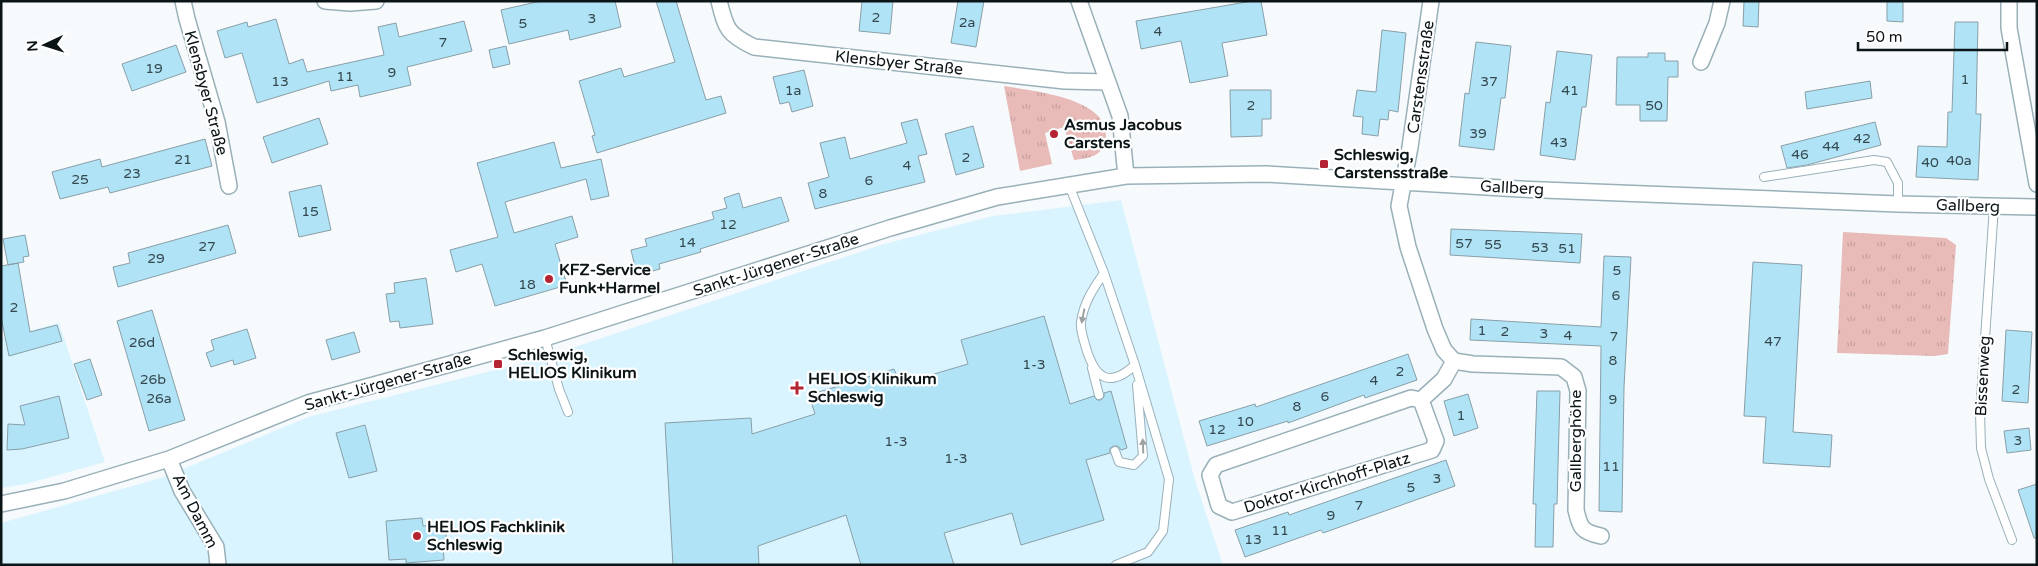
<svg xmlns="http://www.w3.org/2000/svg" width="2038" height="566" viewBox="0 0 2038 566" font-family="'Varela Round',sans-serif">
  <defs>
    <pattern id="grass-tufts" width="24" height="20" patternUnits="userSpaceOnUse" patternTransform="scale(1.25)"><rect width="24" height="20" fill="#e9bbb8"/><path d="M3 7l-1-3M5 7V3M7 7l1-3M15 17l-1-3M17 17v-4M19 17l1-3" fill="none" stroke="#c6a09d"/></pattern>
  </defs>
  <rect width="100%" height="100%" fill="#f6fafc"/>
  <path fill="#d9f4fe" d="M1121,200L1195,480L1223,565H1V523L164,477L308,417L539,359L884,244L993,216Z
    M59,323L105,462L26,484L1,488V338Z"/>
  <path fill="url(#grass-tufts)" d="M1004,86C1032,91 1116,98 1105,142C1101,157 1088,158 1074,160L1064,127L1045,133L1052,164L1020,171Z
    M1843,232L1946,238L1956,245L1948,354L1935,356L1837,353Z"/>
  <path fill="#b1e3f6" stroke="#889fa8" d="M541,1H615L621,27L570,40L568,30L509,44L501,10Z
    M656,1H676L706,100L721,96L726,113L597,153L592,136L595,135L579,81L621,68L624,77L675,62Z
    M862,1H893L890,34L859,31Z
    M958,1H984L976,47L951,43Z
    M1252,1H1261L1267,35L1222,43L1228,76L1190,83L1181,41L1141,49L1136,21Z
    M1744,1H1759L1758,27L1743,26Z
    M1887,1H1903V22L1887,21Z
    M276,19L289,64L303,59L307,72L384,55L378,27L396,23L399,37L464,21L472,51L407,67L411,85L360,97L358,85L331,91L329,81L257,103L242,53L225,58L217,31L247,22L248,27Z
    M1955,22H1978L1976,114H1981L1978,180L1916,177L1918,146L1947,147L1948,112H1952Z
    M1382,30L1406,33L1398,112L1389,110L1388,120L1380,119L1378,136L1362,134L1363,117L1353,116L1357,90L1376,92Z
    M1476,42L1511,46L1505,98H1501L1494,150L1459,146L1465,93L1469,94Z
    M176,45L186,72L132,91L122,64Z
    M506,46L510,64L493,68L489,50Z
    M1557,51L1592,55L1586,107H1582L1575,160L1540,155L1546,102L1550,103Z
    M1648,53H1665V61H1678V77H1668L1667,121H1640V105H1616L1617,57H1648Z
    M804,70L813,106L792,112L789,102L780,104L773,77Z
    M1870,81L1872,98L1807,109L1805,92Z
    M1230,90H1271V119H1262V136L1231,137Z
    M319,118L328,144L272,163L263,137Z
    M917,119L927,154L918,156L925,182L815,209L808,183L829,177L820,143L845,137L850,159L907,143L901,123Z
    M1875,122L1881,145L1807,165L1787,168L1781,146Z
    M973,126L984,167L956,175L945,134Z
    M205,139L212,166L110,193L108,187L60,199L52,172L100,159L102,167Z
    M554,142L561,168L601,159L609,196L591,200L586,179L505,202L514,233L572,216L578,237L555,244L567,285L495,306L482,264L456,272L450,250L498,237L477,163Z
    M321,185L331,230L299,237L289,192Z
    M739,193L743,208L781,197L789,221L700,249L701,252L659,264L660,269L637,275L631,250L647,246L645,239L714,219L712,212L727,208L724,198Z
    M228,225L236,253L118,287L113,267L130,263L128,253Z
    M1451,229L1582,234L1580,263L1450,255Z
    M25,235L29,256L23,257L24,262L8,265L3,239Z
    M1604,256L1631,257L1624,387L1622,512L1599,511L1601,346L1470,340L1471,319L1601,327Z
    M1753,262L1802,265L1793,432L1832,435L1830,467L1763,463L1766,417L1744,416Z
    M18,263L30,332L57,325L62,341L9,356L1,317V266Z
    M426,278L433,324L400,328L399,321L390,322L386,294L395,293L394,283Z
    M152,310L185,420L149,431L117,321Z
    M1044,316L1070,404L1094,396L1097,400H1101L1104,397V393L1111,391L1127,448L1121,450L1118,446H1114L1110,448V453L1086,460L1104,520L1021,545L1012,513L944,533L954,565H861L846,515L758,546L759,565H673L665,423L751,418L752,434L815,414L809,395L894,369L900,384L968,364L961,340Z
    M247,329L256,358L234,365L233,360L211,367L206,353L214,350L211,340Z
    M2006,330L2032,332L2028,403L2002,401Z
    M354,332L360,352L332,360L326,340Z
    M1408,354L1417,380L1365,398L1364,395L1288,423V421L1207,446L1199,421L1255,404L1256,407Z
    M90,359L102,395L87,400L74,364Z
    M1537,391H1560L1557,504H1554L1553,547H1535L1536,504H1533Z
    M1468,394L1478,428L1454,436L1444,401Z
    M59,396L69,438L22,449L7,450L8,424L25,425L20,406Z
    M365,425L377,471L349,478L336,433Z
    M2029,428L2031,450L2007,453L2004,431Z
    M1446,460L1455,486L1323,533L1321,530L1245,557L1235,530L1288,512L1289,515Z
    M2037,484V538H2034L2018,490Z
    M422,518L423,526L445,524L447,545L443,546L444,560L406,563V559L389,560L386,521Z"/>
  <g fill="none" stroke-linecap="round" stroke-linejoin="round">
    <g stroke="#99b0b9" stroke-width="10">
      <path id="service" d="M1764,177L1874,160L1887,162L1898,183V204
        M1069,185L1104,273L1135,365L1169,479L1163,531L1148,552L1116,565
        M1994,206L1980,412L1981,448L1989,479L2012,540
        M1104,273C1093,289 1084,302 1081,322C1080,331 1084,340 1086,348C1095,378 1109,389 1135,365
        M545,338L559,389L568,412
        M1092,368L1099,395
        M1115,451L1119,462L1134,465L1143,456L1137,385"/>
    </g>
    <g stroke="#99b0b9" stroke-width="18">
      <path id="minor" d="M183,1L187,19L217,122L229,186
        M325,1L350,3L376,1
        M719,1C726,29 727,34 754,47L1065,81L1107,82
        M1079,1L1120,116L1126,176
        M1431,1L1410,147L1399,206L1408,247L1435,329L1444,350L1454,361L1473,364L1561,367L1574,377L1578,391L1576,510C1580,528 1582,532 1601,536
        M2009,1V28L2037,184
        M1701,62L1717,23L1722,1
        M1421,400L1436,441L1432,450L1232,512L1219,506L1210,475L1216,465L1411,398L1421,400L1444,379L1454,361
        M169,459L182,491L216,547L218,565
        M1,504L64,491L169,459L308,403L545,338L890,228L997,197L1126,176L1266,174L1520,189L1898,204L2037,207"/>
    </g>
    <use href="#service" stroke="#fff" stroke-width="8"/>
    <use href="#minor" stroke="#fff" stroke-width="15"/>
  </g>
  <defs><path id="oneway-solid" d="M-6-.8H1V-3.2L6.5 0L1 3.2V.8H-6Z" transform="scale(1.25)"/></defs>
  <g fill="#9da1a2">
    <use href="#oneway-solid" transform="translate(1083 316) rotate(101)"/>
    <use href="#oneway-solid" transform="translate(1143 446) rotate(-92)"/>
  </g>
  <g fill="#b52432" stroke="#fff" stroke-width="2">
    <circle cx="1054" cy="134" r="5"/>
    <rect x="1319" y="159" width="10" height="10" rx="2.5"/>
    <circle cx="549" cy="279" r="5"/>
    <rect x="493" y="359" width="10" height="10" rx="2.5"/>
    <path d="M794.5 380.5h5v5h5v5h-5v5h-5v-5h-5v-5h5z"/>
    <circle cx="417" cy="536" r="5"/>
  </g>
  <g text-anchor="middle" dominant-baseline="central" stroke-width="4.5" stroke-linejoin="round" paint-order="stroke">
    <g font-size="14" fill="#34484f">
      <text x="876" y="17">2</text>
      <text x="592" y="18">3</text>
      <text x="967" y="22">2a</text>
      <text x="523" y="23">5</text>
      <text x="1158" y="31">4</text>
      <text x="443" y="42">7</text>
      <text x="154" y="68">19</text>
      <text x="392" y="72">9</text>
      <text x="345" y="76">11</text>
      <text x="1965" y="79">1</text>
      <text x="280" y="81">13</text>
      <text x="1489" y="81">37</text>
      <text x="793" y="90">1a</text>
      <text x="1570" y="90">41</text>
      <text x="1251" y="105">2</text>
      <text x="1654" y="105">50</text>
      <text x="1478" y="133">39</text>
      <text x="1862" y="138">42</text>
      <text x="1559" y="142">43</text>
      <text x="1831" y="146">44</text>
      <text x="1800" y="154">46</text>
      <text x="966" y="157">2</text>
      <text x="183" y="159">21</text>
      <text x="1959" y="160">40a</text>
      <text x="1930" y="162">40</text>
      <text x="907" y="165">4</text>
      <text x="132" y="173">23</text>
      <text x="80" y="179">25</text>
      <text x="869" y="180">6</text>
      <text x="823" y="193">8</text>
      <text x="310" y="211">15</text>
      <text x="728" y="224">12</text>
      <text x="687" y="242">14</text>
      <text x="1464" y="243">57</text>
      <text x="1493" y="244">55</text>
      <text x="207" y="246">27</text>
      <text x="1540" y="247">53</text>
      <text x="1567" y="248">51</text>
      <text x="156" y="258">29</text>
      <text x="1617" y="270">5</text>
      <text x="527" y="284">18</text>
      <text x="1616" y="295">6</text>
      <text x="14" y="307">2</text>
      <text x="1482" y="330">1</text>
      <text x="1505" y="331">2</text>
      <text x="1544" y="333">3</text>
      <text x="1568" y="335">4</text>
      <text x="1614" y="336">7</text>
      <text x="1773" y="341">47</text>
      <text x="142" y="342">26d</text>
      <text x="1613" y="360">8</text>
      <text x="1034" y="364">1-3</text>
      <text x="1400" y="371">2</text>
      <text x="153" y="379">26b</text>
      <text x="1374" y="380">4</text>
      <text x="2016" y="389">2</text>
      <text x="1325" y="396">6</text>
      <text x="159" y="398">26a</text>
      <text x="1613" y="399">9</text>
      <text x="1297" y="406">8</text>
      <text x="1461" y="415">1</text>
      <text x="1245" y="421">10</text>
      <text x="1217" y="429">12</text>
      <text x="2018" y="440">3</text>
      <text x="896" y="441">1-3</text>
      <text x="956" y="458">1-3</text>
      <text x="1611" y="466">11</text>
      <text x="1437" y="478">3</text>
      <text x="1411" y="487">5</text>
      <text x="1359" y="505">7</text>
      <text x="1331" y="515">9</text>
      <text x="1280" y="530">11</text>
      <text x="1253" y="539">13</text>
    </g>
    <g font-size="16" fill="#0b1417" stroke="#fff">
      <text transform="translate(899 63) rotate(6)">Klensbyer Straße</text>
      <text transform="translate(1421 77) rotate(-82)">Carstensstraße</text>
      <text transform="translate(206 93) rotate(75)">Klensbyer Straße</text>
      <text transform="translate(1512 188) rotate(3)">Gallberg</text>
      <text transform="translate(1968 206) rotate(2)">Gallberg</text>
      <text transform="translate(776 265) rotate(-18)">Sankt-Jürgener-Straße</text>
      <text transform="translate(1983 376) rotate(-87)">Bissenweg</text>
      <text transform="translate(388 382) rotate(-16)">Sankt-Jürgener-Straße</text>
      <text transform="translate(1576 441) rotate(-90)">Gallberghöhe</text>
      <text transform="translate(1327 483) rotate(-17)">Doktor-Kirchhoff-Platz</text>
      <text transform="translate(195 511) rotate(63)">Am Damm</text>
    </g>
    <g font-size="16" font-weight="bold" fill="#0b1417" stroke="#fff" text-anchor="start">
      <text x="1064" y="125">Asmus Jacobus<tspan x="1064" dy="18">Carstens</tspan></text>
      <text x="1334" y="155">Schleswig,<tspan x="1334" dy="18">Carstensstraße</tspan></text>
      <text x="559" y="270">KFZ-Service<tspan x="559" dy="18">Funk+Harmel</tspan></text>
      <text x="508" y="355">Schleswig,<tspan x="508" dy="18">HELIOS Klinikum</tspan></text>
      <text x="808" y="379">HELIOS Klinikum<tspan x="808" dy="18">Schleswig</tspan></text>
      <text x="427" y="527">HELIOS Fachklinik<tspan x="427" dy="18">Schleswig</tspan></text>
    </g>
  </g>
  <rect width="2038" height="566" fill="none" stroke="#0b1417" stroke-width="5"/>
  <g transform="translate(45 45) rotate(266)" stroke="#ffffff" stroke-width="4" paint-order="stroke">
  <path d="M0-4L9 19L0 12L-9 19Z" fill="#0b1417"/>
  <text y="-8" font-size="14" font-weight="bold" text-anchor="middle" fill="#0b1417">N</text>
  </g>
  <path d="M1858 42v8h149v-8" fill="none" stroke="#0b1417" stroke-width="2.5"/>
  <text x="1866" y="42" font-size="15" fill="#0b1417" stroke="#ffffff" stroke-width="4" paint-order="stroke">50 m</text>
</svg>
